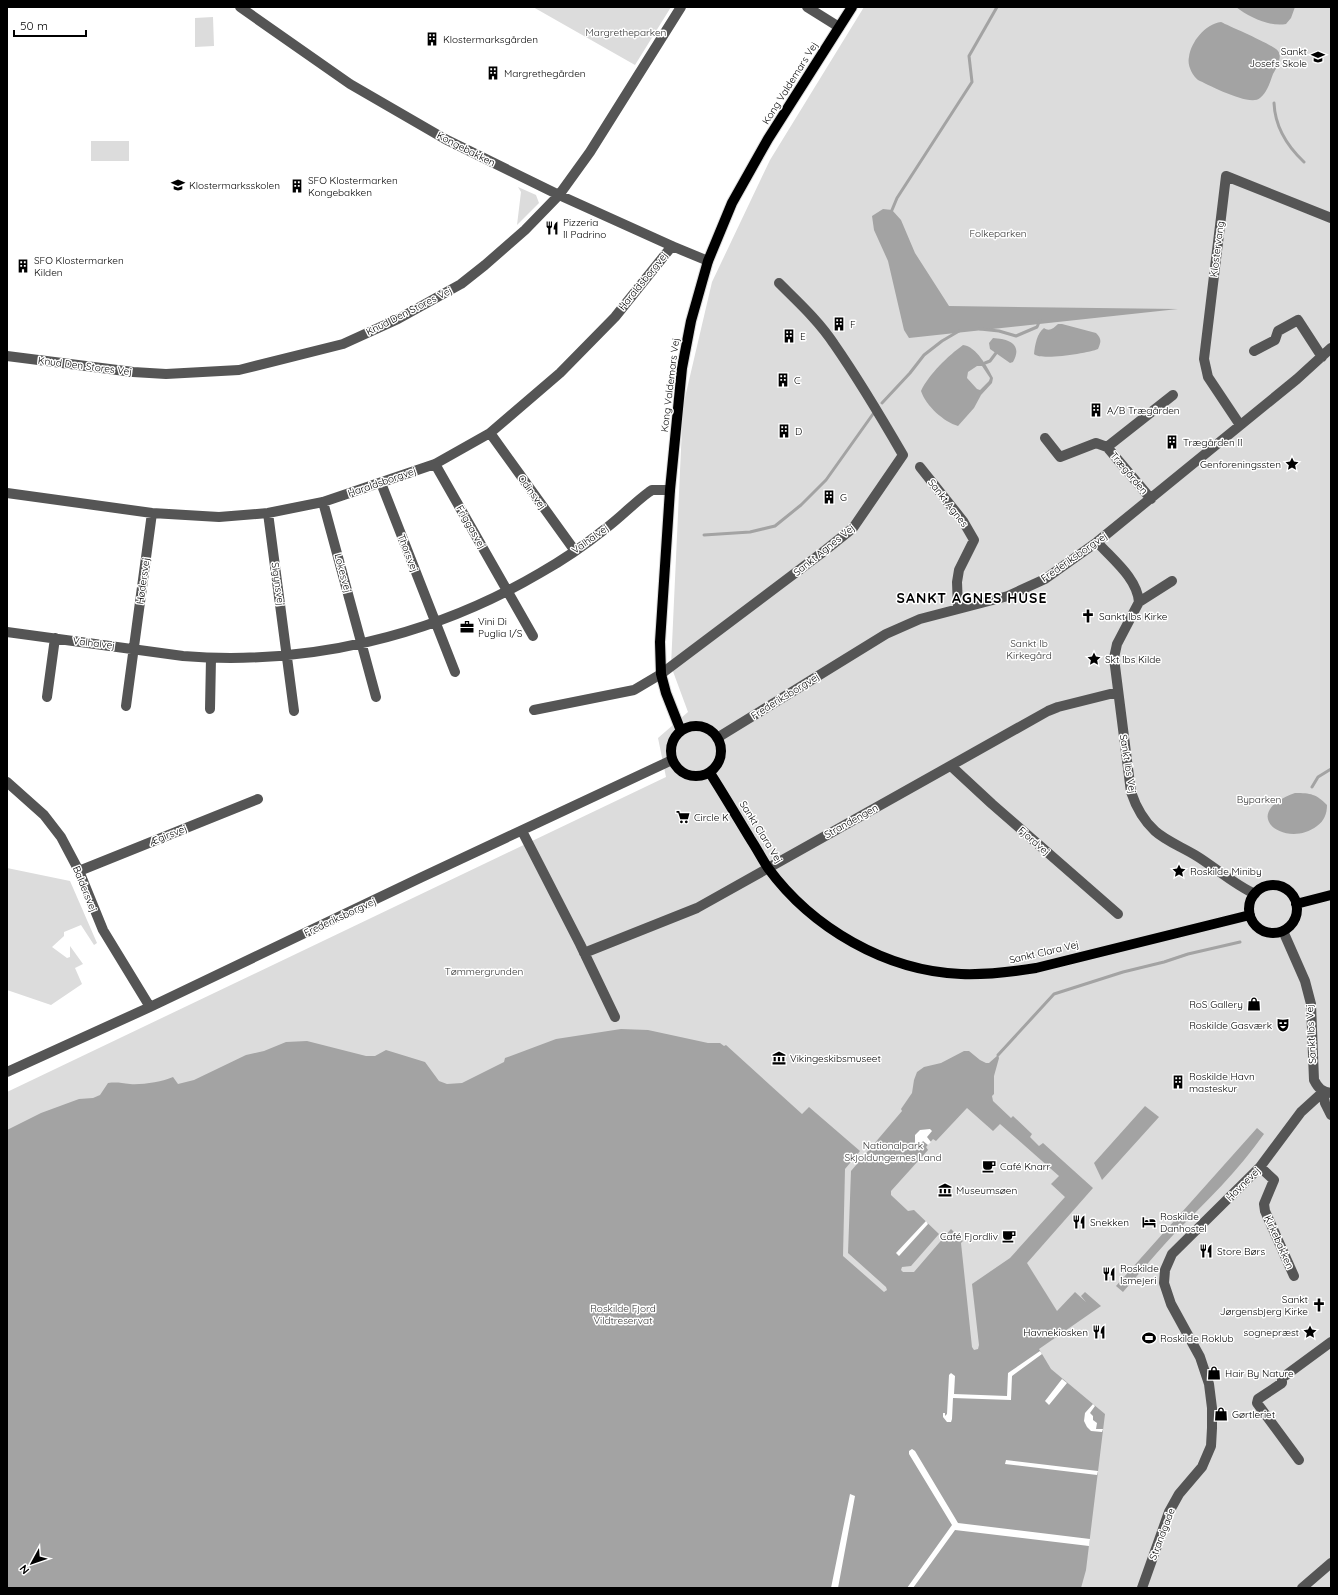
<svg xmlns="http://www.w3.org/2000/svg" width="1338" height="1595" viewBox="0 0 1338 1595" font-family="Quicksand,sans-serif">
  <rect width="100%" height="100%" fill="#fff"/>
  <path fill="#dcdcdc" d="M533,7H671L635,65Z
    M864,7H1331V1588H7V1092L666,777L658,738L688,712L671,666L683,406L712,282L770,160Z
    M213,17L214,46L195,47V18Z
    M91,141H129V161H91Z
    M518,187L536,195L539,203L517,225L521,192Z
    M7,868L70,881L97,943L94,945L81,925L64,932V936L52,947L67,958L70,957V946L83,964L75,968L82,984L51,1005L7,990Z"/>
  <path fill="#a3a3a3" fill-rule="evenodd" d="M1236,7H1295L1291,18L1286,24C1269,27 1249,17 1236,7Z
    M1221,22C1231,27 1274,45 1278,51C1283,57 1276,69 1273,74C1270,82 1267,93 1260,98C1250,107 1209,85 1198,80C1192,75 1187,65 1189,57C1191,42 1205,24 1221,22Z
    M883,209L892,210L901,220L915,253L949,306L1178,309L909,338L904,330L888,261L874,230L872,216Z
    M1058,324H1062L1096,333C1102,339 1101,342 1098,349C1089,353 1041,361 1034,354C1035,345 1037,333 1044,328C1049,332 1054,328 1058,324Z
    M993,338C1009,339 1023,344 1013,362L1010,363L990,349L989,343Z
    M963,345C976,346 988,368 993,378L992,383L981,395L974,408L958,426C944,422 926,406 921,391C929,374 948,356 963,345ZM977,366H982L990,378L989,381L980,390L977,389L967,378L968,372Z
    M1295,793C1311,793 1316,794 1327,805C1327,814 1324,821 1317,826C1286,850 1236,814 1295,793Z
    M621,1029L648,1030L708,1043H720L724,1046L726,1045L802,1114L809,1107L860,1151L845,1169L843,1256L884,1292L887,1290L886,1287L848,1253L851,1171L902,1111L901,1109L912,1093L914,1080L917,1072L924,1067L941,1063L964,1051H969L980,1060L986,1063H989L998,1055L999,1058L994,1076V1094L992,1096L993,1101L1011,1118L1013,1116L1032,1134L1030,1137L1039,1146L1043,1143L1093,1188L1027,1263L1057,1311L1075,1292L1086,1302L1081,1296L1085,1292L1101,1306L1039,1349L1051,1369L1105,1414L1086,1570L1081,1588H7V1130L41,1113L79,1099L93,1098L100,1095L108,1083C117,1082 121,1083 130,1084C141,1085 162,1082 173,1077L178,1084L194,1080L246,1055L264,1051L286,1042L307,1041L366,1056H375L386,1050L425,1062L439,1081L447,1084L462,1083L504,1062L505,1058L556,1039ZM967,1108L993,1131L1000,1124L1059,1176L1051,1184L1065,1197L1010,1258L972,1284L979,1345L978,1349L974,1350L972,1347L961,1243L963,1241L951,1229L914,1272H903L901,1270L902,1267L911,1266L939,1234L914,1210L908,1211L891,1195V1191L928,1150L926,1147L933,1139L936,1141Z
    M1145,1106L1159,1117L1102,1180L1094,1163Z
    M1257,1128L1264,1134C1238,1171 1206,1202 1174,1234C1156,1253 1140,1273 1123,1292L1116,1286Z"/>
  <path fill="#fff" d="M930,1129L932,1131L927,1137L931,1142L928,1145L923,1141L918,1147L915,1144V1135L920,1130Z
    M926,1221L928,1224L899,1256L896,1253Z
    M1040,1351L1042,1354L1012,1376L1011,1400L953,1398L952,1419L951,1422H947L943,1417V1413H945V1416L947,1414L949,1375L951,1373L955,1376L954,1394L1007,1396L1008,1373Z
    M1062,1379L1067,1383L1049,1405L1045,1401Z
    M1093,1404L1095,1406L1090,1413L1093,1416V1420L1097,1423L1096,1429H1103L1102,1432L1091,1431L1087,1427L1084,1421L1085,1413Z
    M912,1449L915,1451L958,1523L1090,1539L1089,1546L955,1530L913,1588H907L952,1525L909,1454V1451Z
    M1006,1460L1098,1471L1097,1475L1005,1464Z
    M850,1494L855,1496L838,1588H831Z"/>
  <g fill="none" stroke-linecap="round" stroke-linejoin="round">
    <path stroke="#a3a3a3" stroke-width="3" d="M1274,103C1275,127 1287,146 1304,162
      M892,210L897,198L972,82L969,56L997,7
      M980,329L999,331L1016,336L1037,327L1040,320
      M985,363L990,361L996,353
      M882,403L910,373L924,355L942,341L959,331
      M704,535L750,532L775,526L801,505L826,480L873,414
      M1312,787L1318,777L1331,769
      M998,1055L1054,994L1123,972L1164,962L1188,954L1240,942"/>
    <g stroke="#dbdbdb" stroke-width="12">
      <path id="major" d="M671 751a25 25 0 1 1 50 0a25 25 0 1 1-50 0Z
        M681,731L666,693L661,674L660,642L670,490L682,368L691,321L708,261L732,203L768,139L852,7
        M710,773C724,795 737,817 751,840C757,849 762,859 768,868C812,928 886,971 961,974C987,975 1011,972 1036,968L1250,915
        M1249 909a24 24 0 1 1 48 0a24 24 0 1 1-48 0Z
        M1296,904L1331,895"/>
    </g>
    <path stroke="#555" stroke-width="10" d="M240,7L350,84L445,139L559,195L672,246L708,261
      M807,7L839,27
      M1254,351L1275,340L1278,331L1298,320L1322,357
      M7,356L133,372L166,374L239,370L343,344L398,319L461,284L485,265L525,230L559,195L590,152L681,7
      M1240,425L1208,377L1204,359L1226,176L1331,218
      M490,433L575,551
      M1045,438L1060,457L1096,443L1107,447L1173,395
      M1107,447L1151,499
      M435,464L533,636
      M920,467L963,521L974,540L959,570L957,582L958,608
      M381,483L455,672
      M7,493L152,513L219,517L268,513L323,502L435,464L490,433L560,373L615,317L672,246
      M323,502L376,697
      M268,513L294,711
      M1097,542C1113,560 1137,578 1139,602L1117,644L1114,658L1131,792C1136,807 1143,820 1155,831C1166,841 1182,847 1195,855C1215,867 1233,884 1255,894
      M1139,602L1172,581
      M7,632L183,656C307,666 433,636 540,573C563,560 585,545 605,529C621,517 634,503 649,492L652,490H670
      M47,697L55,638
      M126,706L152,513
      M210,709L211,658
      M534,710L634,690L661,674L823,552L853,528L903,455C881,417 859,380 834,344C819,321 798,302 779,283
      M717,738L886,634L920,619L1008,596L1045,579L1097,542L1297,379L1331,348
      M951,766L992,804L1118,914
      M7,782L44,815L61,837L79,871L103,930L150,1007
      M522,831L580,944L615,1017
      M79,871L258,799
      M1283,931L1305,981L1311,1004L1314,1080C1318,1088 1322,1092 1331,1093
      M584,953L697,908L1048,711L1058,707L1118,692
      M7,1072L150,1007L420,878L672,760
      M1323,1092L1325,1103L1331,1115
      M1260,1167L1274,1180L1264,1204L1265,1211L1294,1276
      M1299,1460L1257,1403L1258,1399L1282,1383V1378L1331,1342
      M1142,1588L1169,1512L1179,1494L1202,1467L1211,1446L1212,1428V1408L1209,1384L1200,1357L1171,1304L1164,1283L1165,1270L1172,1254L1260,1167L1301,1112L1323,1092
      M1302,1588L1331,1563"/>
    <use href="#major" stroke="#000" stroke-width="10"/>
  </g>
  <defs>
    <g id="building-bare" transform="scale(1.08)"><path d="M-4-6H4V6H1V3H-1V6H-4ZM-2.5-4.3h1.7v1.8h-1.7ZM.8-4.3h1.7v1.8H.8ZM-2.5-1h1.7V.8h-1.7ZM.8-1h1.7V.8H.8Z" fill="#000" stroke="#fff" stroke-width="2.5" paint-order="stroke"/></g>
    <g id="school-bare" transform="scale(1.08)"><path d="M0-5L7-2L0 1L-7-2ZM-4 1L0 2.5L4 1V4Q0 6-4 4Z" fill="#000" stroke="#fff" stroke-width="2.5" paint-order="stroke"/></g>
    <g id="restaurant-bare" transform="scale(1.08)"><path d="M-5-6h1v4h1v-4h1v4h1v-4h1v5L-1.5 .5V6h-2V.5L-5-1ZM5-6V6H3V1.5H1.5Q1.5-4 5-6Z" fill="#000" stroke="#fff" stroke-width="2.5" paint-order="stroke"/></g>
    <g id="sight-bare" transform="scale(1.08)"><path d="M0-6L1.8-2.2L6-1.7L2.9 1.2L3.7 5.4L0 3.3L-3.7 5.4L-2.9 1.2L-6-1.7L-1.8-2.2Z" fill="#000" stroke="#fff" stroke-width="2.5" paint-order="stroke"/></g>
    <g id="church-bare" transform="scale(1.08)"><path d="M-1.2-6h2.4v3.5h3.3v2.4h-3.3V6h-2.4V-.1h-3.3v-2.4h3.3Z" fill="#000" stroke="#fff" stroke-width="2.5" paint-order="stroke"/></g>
    <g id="office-bare" transform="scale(1.08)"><path d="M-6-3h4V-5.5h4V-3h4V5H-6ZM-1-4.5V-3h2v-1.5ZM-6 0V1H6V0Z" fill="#000" stroke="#fff" stroke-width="2.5" paint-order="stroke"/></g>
    <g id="supermarket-bare" transform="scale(1.08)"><path d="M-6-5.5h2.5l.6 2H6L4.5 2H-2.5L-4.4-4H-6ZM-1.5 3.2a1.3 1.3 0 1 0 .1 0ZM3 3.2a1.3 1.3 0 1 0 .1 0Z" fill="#000" stroke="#fff" stroke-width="2.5" paint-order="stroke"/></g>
    <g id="shop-bare" transform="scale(1.08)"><path d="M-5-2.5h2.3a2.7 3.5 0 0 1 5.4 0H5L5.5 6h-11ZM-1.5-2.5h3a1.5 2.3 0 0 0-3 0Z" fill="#000" stroke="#fff" stroke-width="2.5" paint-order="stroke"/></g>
    <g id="theatre-bare" transform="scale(1.08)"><path d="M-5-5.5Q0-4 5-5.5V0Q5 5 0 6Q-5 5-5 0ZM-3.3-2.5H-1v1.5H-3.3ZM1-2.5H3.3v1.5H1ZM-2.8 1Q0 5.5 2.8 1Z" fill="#000" stroke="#fff" stroke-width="2.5" paint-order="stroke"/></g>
    <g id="museum-bare" transform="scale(1.08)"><path d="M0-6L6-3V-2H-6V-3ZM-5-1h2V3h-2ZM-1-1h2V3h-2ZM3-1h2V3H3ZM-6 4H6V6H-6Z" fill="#000" stroke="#fff" stroke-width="2.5" paint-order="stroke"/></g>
    <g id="cafe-bare" transform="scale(1.08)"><path d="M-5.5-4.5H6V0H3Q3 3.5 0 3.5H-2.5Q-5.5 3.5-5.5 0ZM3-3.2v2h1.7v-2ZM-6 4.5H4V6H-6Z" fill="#000" stroke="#fff" stroke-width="2.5" paint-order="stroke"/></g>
    <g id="hotel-bare" transform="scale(1.08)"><path d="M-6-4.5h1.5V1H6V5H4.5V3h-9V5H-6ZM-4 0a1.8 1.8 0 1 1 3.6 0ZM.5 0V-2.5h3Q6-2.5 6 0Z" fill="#000" stroke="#fff" stroke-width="2.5" paint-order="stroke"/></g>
    <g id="stadium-bare" transform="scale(1.08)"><path d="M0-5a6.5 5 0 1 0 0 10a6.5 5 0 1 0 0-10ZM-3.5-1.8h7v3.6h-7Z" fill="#000" stroke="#fff" stroke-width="2.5" paint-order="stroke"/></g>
  </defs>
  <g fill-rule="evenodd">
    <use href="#building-bare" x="432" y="39"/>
    <use href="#school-bare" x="1318" y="57"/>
    <use href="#building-bare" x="493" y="73"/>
    <use href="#school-bare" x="178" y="185"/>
    <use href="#building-bare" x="297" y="186"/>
    <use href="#restaurant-bare" x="552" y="228"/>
    <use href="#building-bare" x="23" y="266"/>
    <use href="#building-bare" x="839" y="324"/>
    <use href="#building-bare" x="789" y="336"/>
    <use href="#building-bare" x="783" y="380"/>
    <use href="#building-bare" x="1096" y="410"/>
    <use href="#building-bare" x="784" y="431"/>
    <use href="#building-bare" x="1172" y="442"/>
    <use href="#sight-bare" x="1292" y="464"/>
    <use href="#building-bare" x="829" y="497"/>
    <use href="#church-bare" x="1088" y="616"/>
    <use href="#office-bare" x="467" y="627"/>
    <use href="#sight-bare" x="1094" y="659"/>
    <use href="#supermarket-bare" x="683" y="817"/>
    <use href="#sight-bare" x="1179" y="871"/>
    <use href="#shop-bare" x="1254" y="1004"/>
    <use href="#theatre-bare" x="1283" y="1025"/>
    <use href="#museum-bare" x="779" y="1058"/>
    <use href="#building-bare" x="1178" y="1082"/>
    <use href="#cafe-bare" x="989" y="1166"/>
    <use href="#museum-bare" x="945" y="1190"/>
    <use href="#restaurant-bare" x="1079" y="1222"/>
    <use href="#hotel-bare" x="1149" y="1222"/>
    <use href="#cafe-bare" x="1009" y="1236"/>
    <use href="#restaurant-bare" x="1206" y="1251"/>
    <use href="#restaurant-bare" x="1109" y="1274"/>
    <use href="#church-bare" x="1319" y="1305"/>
    <use href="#restaurant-bare" x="1099" y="1332"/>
    <use href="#sight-bare" x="1310" y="1332"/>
    <use href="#stadium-bare" x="1149" y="1338"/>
    <use href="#shop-bare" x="1214" y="1373"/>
    <use href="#shop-bare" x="1221" y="1414"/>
  </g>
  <g text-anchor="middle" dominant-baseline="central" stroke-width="3" stroke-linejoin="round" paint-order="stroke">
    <g font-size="10" fill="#333" stroke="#fff">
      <text x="626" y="32">Margretheparken</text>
      <text x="998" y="233">Folkeparken</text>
      <text x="1029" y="643">Sankt Ib<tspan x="1029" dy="12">Kirkegård</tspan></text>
      <text x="1259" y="799">Byparken</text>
      <text x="484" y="971">Tømmergrunden</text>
      <text x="893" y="1145">Nationalpark<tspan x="893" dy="12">Skjoldungernes Land</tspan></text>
      <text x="623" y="1308">Roskilde Fjord<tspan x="623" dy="12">Vildtreservat</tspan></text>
    </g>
    <g font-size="10" fill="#000" stroke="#fff" text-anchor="start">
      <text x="443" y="39">Klostermarksgården</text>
      <text x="1307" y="51" text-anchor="end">Sankt<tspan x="1307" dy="12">Josefs Skole</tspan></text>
      <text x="504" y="73">Margrethegården</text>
      <text x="308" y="180">SFO Klostermarken<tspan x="308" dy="12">Kongebakken</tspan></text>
      <text x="189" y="185">Klostermarksskolen</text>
      <text x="563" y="222">Pizzeria<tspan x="563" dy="12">Il Padrino</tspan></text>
      <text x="34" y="260">SFO Klostermarken<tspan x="34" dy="12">Kilden</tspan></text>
      <text x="850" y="324">F</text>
      <text x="800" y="336">E</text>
      <text x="794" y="380">C</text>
      <text x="1107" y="410">A/B Trægården</text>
      <text x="795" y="431">D</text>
      <text x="1183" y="442">Trægården II</text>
      <text x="1281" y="464" text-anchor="end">Genforeningssten</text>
      <text x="840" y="497">G</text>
      <text x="1099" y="616">Sankt Ibs Kirke</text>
      <text x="478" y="621">Vini Di<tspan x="478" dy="12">Puglia I/S</tspan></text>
      <text x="1105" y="659">Skt Ibs Kilde</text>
      <text x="694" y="817">Circle K</text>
      <text x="1190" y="871">Roskilde Miniby</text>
      <text x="1243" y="1004" text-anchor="end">RoS Gallery</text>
      <text x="1272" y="1025" text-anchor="end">Roskilde Gasværk</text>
      <text x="790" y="1058">Vikingeskibsmuseet</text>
      <text x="1189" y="1076">Roskilde Havn<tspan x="1189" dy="12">masteskur</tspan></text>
      <text x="1000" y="1166">Café Knarr</text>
      <text x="956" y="1190">Museumsøen</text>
      <text x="1160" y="1216">Roskilde<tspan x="1160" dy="12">Danhostel</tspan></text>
      <text x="1090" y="1222">Snekken</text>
      <text x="998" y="1236" text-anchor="end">Café Fjordliv</text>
      <text x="1217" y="1251">Store Børs</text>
      <text x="1120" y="1268">Roskilde<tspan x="1120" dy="12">Ismejeri</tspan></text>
      <text x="1308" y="1299" text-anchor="end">Sankt<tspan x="1308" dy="12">Jørgensbjerg Kirke</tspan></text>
      <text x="1088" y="1332" text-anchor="end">Havnekiosken</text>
      <text x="1299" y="1332" text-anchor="end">sognepræst</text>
      <text x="1160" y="1338">Roskilde Roklub</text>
      <text x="1225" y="1373">Hair By Nature</text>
      <text x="1232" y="1414">Gørtleriet</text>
    </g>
    <g font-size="10" fill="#000" stroke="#fff">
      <text transform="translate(790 83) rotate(-58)">Kong Valdemars Vej</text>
      <text transform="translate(466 149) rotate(27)">Kongebakken</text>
      <text transform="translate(1217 249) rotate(-83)">Klostervang</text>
      <text transform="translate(643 281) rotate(-51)">Haraldsborgvej</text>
      <text transform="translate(409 311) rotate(-27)">Knud Den Stores Vej</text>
      <text transform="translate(85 366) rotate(7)">Knud Den Stores Vej</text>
      <text transform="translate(670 385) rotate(-83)">Kong Valdemars Vej</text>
      <text transform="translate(1129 473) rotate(50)">Trægården</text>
      <text transform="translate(382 482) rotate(-19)">Haraldsborgvej</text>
      <text transform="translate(532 492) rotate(54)">Odinsvej</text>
      <text transform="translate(948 503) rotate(52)">Sankt Agnes</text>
      <text transform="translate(471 527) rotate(60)">Friggasvej</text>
      <text transform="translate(590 539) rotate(-36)">Valhalvej</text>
      <text transform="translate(824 550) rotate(-39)">Sankt Agnes Vej</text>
      <text transform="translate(408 553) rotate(69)">Thorsvej</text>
      <text transform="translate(1074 557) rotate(-35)">Frederiksborgvej</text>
      <text transform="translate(343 573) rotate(75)">Lokesvej</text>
      <text transform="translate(143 581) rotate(-82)">Hødersvej</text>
      <text transform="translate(278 584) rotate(82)">Sigynsvej</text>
      <text transform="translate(94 643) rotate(7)">Valhalvej</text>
      <text transform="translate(785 696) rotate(-32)">Frederiksborgvej</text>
      <text transform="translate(1128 764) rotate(81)">Sankt Ibs Vej</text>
      <text transform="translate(851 821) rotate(-29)">Strandengen</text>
      <text transform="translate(761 832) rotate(58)">Sankt Clara Vej</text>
      <text transform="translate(168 835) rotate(-22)">Ægirsvej</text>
      <text transform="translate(1034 841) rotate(41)">Fjordvej</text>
      <text transform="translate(85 889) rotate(68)">Baldersvej</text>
      <text transform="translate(340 917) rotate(-25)">Frederiksborgvej</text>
      <text transform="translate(1044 952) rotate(-13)">Sankt Clara Vej</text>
      <text transform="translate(1311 1034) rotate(-93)">Sankt Ibs Vej</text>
      <text transform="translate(1243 1184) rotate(-45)">Havnevej</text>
      <text transform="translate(1279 1242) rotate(66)">Kirkebakken</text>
      <text transform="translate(1162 1534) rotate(-69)">Strandgade</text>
    </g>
    <g font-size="14" font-weight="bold" letter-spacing="1" fill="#000" stroke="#fff">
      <text x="972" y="598">SANKT AGNES HUSE</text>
    </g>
  </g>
  <rect width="1338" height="1595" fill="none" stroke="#000000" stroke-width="16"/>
  <g transform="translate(32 1563) rotate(230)" stroke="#ffffff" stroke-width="3" paint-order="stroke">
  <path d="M0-3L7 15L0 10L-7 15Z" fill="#000000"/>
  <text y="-6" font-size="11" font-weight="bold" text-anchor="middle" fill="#000000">N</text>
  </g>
  <path d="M14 30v6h72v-6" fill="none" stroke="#000000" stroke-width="2"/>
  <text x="20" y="30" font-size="12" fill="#000000" stroke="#ffffff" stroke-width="3" paint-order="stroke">50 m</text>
</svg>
